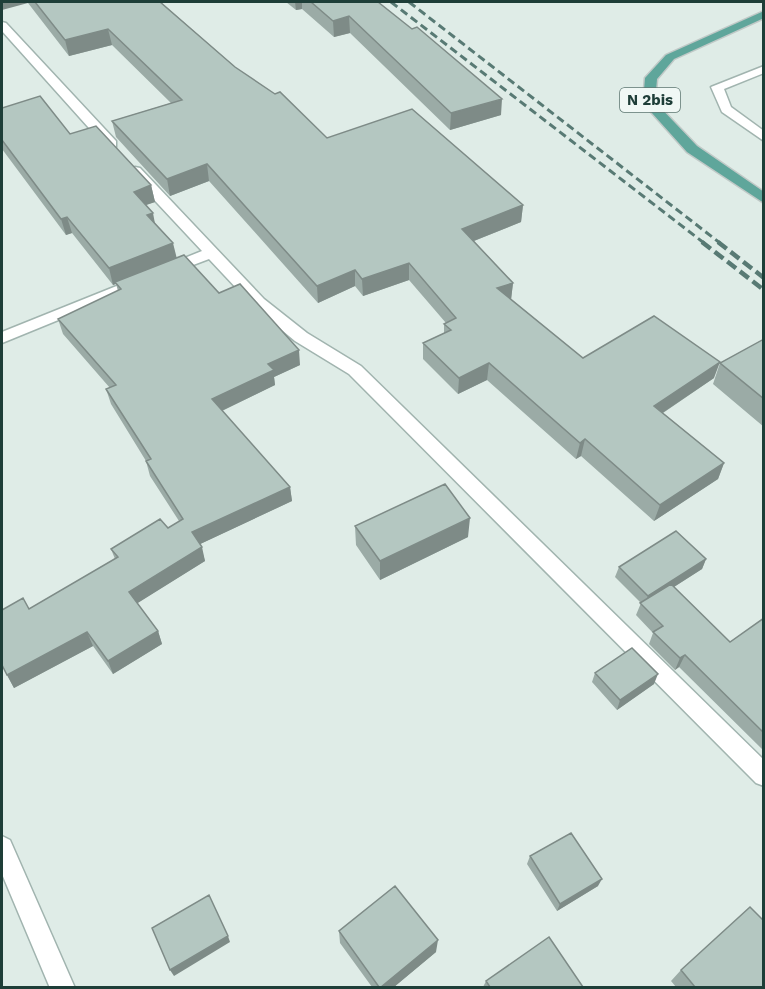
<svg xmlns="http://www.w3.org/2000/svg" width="765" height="989" viewBox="0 0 765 989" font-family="'Work Sans',sans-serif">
  <rect width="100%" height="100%" fill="#dfece7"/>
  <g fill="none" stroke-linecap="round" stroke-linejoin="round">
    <g stroke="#a1b4af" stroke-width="3">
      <path id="service" d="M764,66V73L724,89L731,107L764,131V141L722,112L711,87Z"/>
    </g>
    <g stroke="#a1b4af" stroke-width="3">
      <path id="minor" d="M2,22L6,23L116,141V147H106L2,31Z
        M135,167L140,168L264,299L307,333L361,366L764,760V786L756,783L349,374L295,341L254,307L209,259L172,273H162L160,270L162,267L202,251L130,174L128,171Z
        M139,277L146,282L144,285L2,343V332Z
        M2,836L10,840L75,988H50L2,874Z"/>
    </g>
    <g stroke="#c0c9c7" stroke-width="3">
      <path id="primary" d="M764,11V18L674,59L657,79L655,102L697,146L764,192V203L687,152L643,103L645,78L666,55Z"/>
    </g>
    <use href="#service" fill="#fff" fill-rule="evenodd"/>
    <use href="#minor" fill="#fff" fill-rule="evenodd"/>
    <use href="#primary" fill="#5fa69b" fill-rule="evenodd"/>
    <path stroke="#587a74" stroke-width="3" stroke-dasharray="8 4.5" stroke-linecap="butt" d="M391,2L704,243
      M409,2L720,243"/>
    <path stroke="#587a74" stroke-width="4.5" stroke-dasharray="11 5" stroke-linecap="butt" d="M702,242L764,290
      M718,242L764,278"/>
  </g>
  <path fill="#9baba6" d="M2,2H162V3L235,67L327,138L523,205L521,222L474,241L513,283L511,299L583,358L714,378L663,413L724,463L718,479L654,521L581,456L576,459L487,380L458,394L423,359V343L444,333V324L446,323L409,280L363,296L355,286L318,303L209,181L170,196L116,137L112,121L171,103L112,45L69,56L28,3Z
    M286,2H378L501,115L450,130L350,33L334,37L302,9L296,10Z
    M2,108L70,134L151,185L155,202L146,205L155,223L176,258L219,293L300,365L274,377L275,385L222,411L290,487L292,501L200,544L205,561L137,603L158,631L162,644L113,674L93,646L14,688L7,675L29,609L115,559L111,549L168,528L179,521L150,476L146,461L111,404L106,389L110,388L63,334L58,319L118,291L116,284L113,285L72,233L66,235L2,149Z
    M764,339V427L713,384L720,363Z
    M355,526L468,537L380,580L356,545Z
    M706,559L702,569L674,587L730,642L764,618V751L679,667L675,670L649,644L653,633L636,615L641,603L615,577L619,567Z
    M595,673L654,684L617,710L592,682Z
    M530,856L598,886L557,911L527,864Z
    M339,931L436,952L394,987H372L340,943Z
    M681,970L764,987H676L671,981Z
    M486,981L583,987H483Z"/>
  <path fill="#7e8b87" d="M2,2H28V3L2,10Z
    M295,2H302V9L296,10Z
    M349,16L350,33L334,37L333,21Z
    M108,29L112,45L69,56L65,40Z
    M502,99L501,115L450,130L451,113Z
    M207,164L209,181L170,196L167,179Z
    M151,185L155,202L137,208L134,192Z
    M523,205L521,222L461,246L462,229Z
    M153,213L156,229L147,215Z
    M67,217L72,233L66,235L61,219Z
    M173,243L177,259L113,285L109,268Z
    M409,263V280L363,296L362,279Z
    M355,270V286L318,303L317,286Z
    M513,283L511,300L497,288Z
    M299,350L300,365L274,377L275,385L215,414L212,399L268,364Z
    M720,362L714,378L649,422L654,406Z
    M489,363L487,380L458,394L459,378Z
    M585,439L581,456L576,459L580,443Z
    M724,463L718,479L654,521L660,505Z
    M290,487L292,501L196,546L192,532Z
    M470,518L468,537L380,580V561Z
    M202,547L205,561L133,606L129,592Z
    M706,559L702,569L644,606L648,596Z
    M158,631L162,644L113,674L108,661Z
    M87,632L93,646L14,688L7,675Z
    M685,655L679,667L675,670L680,658Z
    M658,674L654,684L617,710L620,700Z
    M602,879L598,886L557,911L560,904Z
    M228,936L230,942L174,976L170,970Z
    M438,940L436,952L394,987H381Z"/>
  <path fill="#b4c7c1" stroke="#7e8b87" stroke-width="1.5" d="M35,2H160L235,67L275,94L280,92L327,138L412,109L523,205L462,229L513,283L497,288L583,358L654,316L720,362L654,406L724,463L660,505L585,439L580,443L489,363L459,378L423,343L451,330L444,324L456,318L409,263L362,279L355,270L317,286L207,164L167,179L112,121L182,100L108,29L65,40Z
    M311,2H378L412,29L417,27L502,99L451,113L349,16L333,21Z
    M40,96L70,134L96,126L151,185L134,192L153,213L147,215L173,243L109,268L67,217L61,219L2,140V108Z
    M184,255L219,293L240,284L299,350L268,364L274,370L212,399L290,487L192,532L202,547L129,592L158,631L108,661L87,632L7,675L2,665V610L23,598L29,609L118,557L111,549L160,519L168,528L183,519L146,461L151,459L106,389L116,385L58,319L121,289L115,282Z
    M764,339V399L720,363Z
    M445,484L470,518L380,561L355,526Z
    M676,531L706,559L648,596L619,567Z
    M671,584L730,642L764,618V733L685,655L680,658L653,632L663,626L640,603Z
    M632,648L658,674L620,700L595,673Z
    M571,833L602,879L560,904L530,856Z
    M395,886L438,940L381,987H379L339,931Z
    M209,895L228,936L170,970L152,928Z
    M750,907L764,921V987H695L681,970Z
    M549,937L583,987H490L486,981Z"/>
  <g text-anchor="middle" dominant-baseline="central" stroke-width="5" stroke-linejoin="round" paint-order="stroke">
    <rect fill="#f0f8f5" stroke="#5d7671" stroke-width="1.5" x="620" y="88" width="60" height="24" rx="4.5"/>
    <g font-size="15" font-weight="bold" fill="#1e3e38">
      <text x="650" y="100">N 2bis</text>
    </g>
  </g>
  <rect width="765" height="989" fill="none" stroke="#1e3e38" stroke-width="6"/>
</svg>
